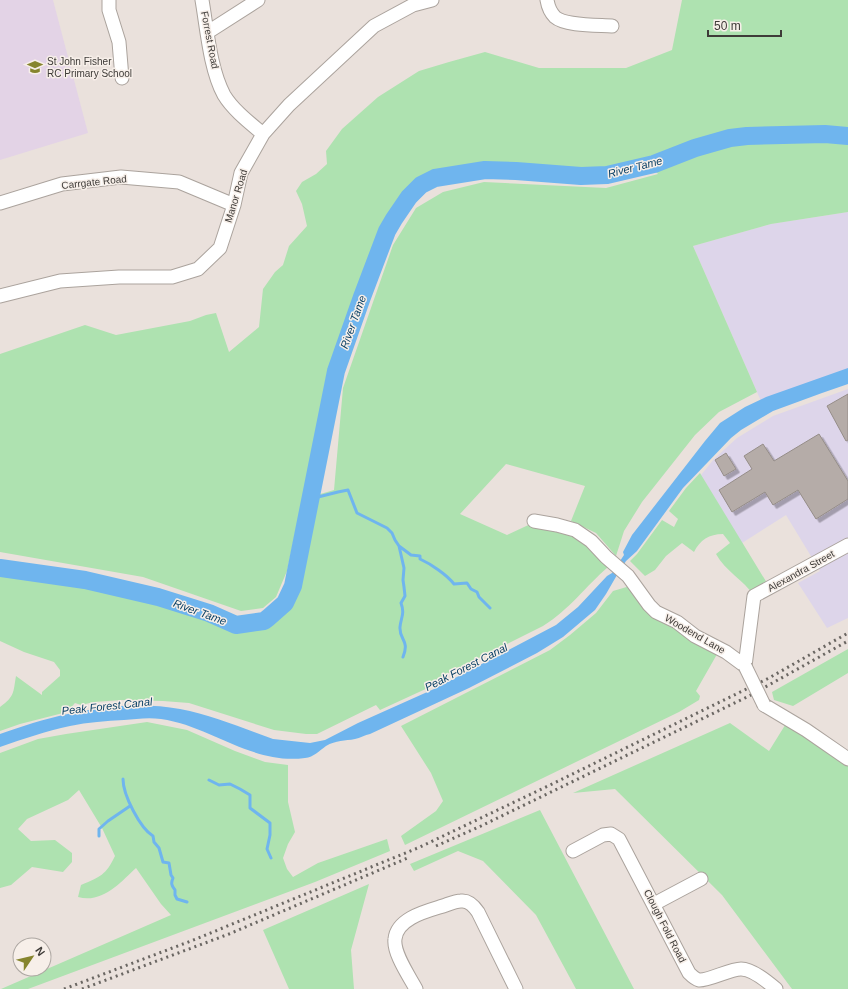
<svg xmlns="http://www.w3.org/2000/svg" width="848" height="989" viewBox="0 0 848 989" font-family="Arial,sans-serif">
  <defs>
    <filter id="shadow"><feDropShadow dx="3.5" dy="3.5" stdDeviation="0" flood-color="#0004"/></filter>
  </defs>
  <rect width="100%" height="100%" fill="#eae1dc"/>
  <path fill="#ddd5ea" d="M848,212V376L764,408L693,246L771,224Z
    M848,389V618L827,628L798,583L820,571L786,515L742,543L701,475L714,459L737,438L773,416Z"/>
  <path fill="#e3d3e6" d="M0,0H53L88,133L0,160Z"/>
  <path fill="#aee2b0" d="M682,0H848V212L771,224L693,246L757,392L719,412L695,435L642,502L624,531L616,556L596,533L571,521L585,486L506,464L460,514L507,535L537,521L575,530L608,567C585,587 570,609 543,626L439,678L443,681L380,710L376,705L317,734H306L274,730L189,703L163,701L122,700L94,702L81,705L75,703L67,712L20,724L0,731V707C15,696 13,693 16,676L42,695V692L60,676V670L54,662L24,652L0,641V568L85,580L158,597L209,613L236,625L264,621L285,603L293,586L310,497L334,490L343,388L393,245L416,208L443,192L484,182L606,188L658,174L651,165L607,175L581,176L516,171L485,170L435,178L421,185L409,197L394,219L387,231L362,297L336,371L327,413L321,410L287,571L276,597L263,608L241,611L143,577L0,552V354L85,325L116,335L190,321L206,315L216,313L229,352L259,327L263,289L275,272L283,265L289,246L307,226L302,204L296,191L302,182L316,174L327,164L326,151L342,129L378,97L419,71L449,62L485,52L539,68H626L672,50Z
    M700,473L770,588L754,596C744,580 725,571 716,554L730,543L723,534C709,534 700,540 694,552L682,543L666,556L655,570L645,576L630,561L637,554L662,520L674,527L678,519L669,511L686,488Z
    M630,586L720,649L696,691L700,696L699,700L679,712L405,845L401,836L436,811L443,801L431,773L401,726L550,650L570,635L596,613L613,591Z
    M848,649V673L793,706L774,700L772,692Z
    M147,722L187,730L235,751L265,762L288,765V802L295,832L288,844L283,858L287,869L293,877L318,863L387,839L390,851L315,882L28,989H1L171,915L161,904L136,868C121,882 102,904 78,897L81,885C100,877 106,875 115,856L102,828L79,790L68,800L27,819L18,829L31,841L55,840L72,853V862L63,872L32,867L11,885L0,888V753L38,739L66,734Z
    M787,722L848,765V989H792L722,895L615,789L573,793L730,723L769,751Z
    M540,810L634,989H635H576L536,915L483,861L458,851L414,871L410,864Z
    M369,884L351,950L354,989H289L263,930Z"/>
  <path fill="#6fb5ee" d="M848,368V384L822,393L773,411L741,430L731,438L683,488L637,551L626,561L617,575L606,594L595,610L563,637L537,653L469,688L370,734C365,735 360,738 355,739C345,741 336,740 326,746C319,751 314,757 305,758C252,765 211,726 161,719C148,717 136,719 124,720C106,721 88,722 70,726C46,731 23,739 0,747V734C55,714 121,698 180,709C212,715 242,728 273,739L310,743L325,740L358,723L434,689L556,625L578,607L607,576L612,573L624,555L623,552L632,535L705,441L720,423L745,407L766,397Z"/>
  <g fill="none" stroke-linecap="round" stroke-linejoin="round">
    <path stroke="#6fb5ee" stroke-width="3" d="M310,499L338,492L348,490L357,513L387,528L392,533L395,540L399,546L411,555L420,556V559C431,564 447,575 454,584L467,583L471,589L477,592L479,597L490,608
      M399,546L404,568L403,580L404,587L405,596L401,603C405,614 401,617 400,627C399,640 410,640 403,657
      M123,779C123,795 140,828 153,836L154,842L159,848L163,862L169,863L171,875L173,878C171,883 171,885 175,890V895L177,899L187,902
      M209,780L219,785L230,784L240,789L250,795V808L270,823V835L267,849L271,858
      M99,836V829L108,821L130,806"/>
    <path stroke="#6fb5ee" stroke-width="18" d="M0,568L85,580L158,597L209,613L236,625L264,621L268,618L285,603L293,586L336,371L362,297L387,231L394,219L409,197L421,185L435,178L485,170L516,171L581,176L607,175L654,164L695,148L730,138L747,136L825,134L848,136"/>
  </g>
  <path fill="#b5aca8" stroke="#958d88" filter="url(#shadow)" d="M848,394V440L846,441L827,406Z
    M819,434L848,481V499L816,519L798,490L773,505L765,492L732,512L719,490L752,469L744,456L763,444L774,461Z
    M726,453L736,469L724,476L715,460Z"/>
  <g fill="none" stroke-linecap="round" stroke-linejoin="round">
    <g stroke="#aba39d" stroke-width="15">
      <path id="minor" d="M109,0V10L119,42L122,78
        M202,0C207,29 210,69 224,95C233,110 250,123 263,134
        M547,0C548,6 550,12 555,17C565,26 598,25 612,26
        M208,32L258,0
        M0,203L62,184L121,177L179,182L234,205
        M0,296L60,281L119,277H172L198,269L220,248L234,205L241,173L263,134L289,105L374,26L413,5L432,0
        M534,521L557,525L575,530L591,541L606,557L628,576L649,605L656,612L677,622L695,636L726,652L745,666L754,596L848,545
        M764,705L806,730L848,759
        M573,851L603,835L611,834L619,839L689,973C692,976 695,979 699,980C708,981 730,969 741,969C752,969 768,982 776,989
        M654,904L701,879
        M416,989C409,976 393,953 395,939C397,918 427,911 443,906C449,904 455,901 461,901C469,900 474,906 478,912L516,989"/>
    </g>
    <use href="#minor" stroke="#fff" stroke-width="13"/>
    <path stroke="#6a6662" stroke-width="3" stroke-dasharray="2 4" stroke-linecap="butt" d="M436,846L481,826L749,696L848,641
      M64,989L191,941L420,847L548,786L769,678L848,633
      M82,989L229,934L410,857"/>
    <g stroke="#aba39d" stroke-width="15" stroke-linecap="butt">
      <path id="minor-bridge" d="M745,666L764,705"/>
    </g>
    <use href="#minor-bridge" stroke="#fff" stroke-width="13"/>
  </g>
  <defs>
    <g id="school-bare" transform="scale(1.2)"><path d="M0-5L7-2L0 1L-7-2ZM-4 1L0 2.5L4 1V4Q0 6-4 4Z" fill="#86852e" stroke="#f7efe9" stroke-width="2.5" paint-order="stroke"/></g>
  </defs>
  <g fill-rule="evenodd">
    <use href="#school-bare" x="35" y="67"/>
  </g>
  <g text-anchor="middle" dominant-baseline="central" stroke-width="3" stroke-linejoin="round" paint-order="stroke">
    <g font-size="10" fill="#3e3b38" stroke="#f7efe9">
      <text transform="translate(210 40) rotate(79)">Forrest Road</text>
      <text transform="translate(94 182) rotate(-6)">Carrgate Road</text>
      <text transform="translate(236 196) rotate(-73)">Manor Road</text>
      <text transform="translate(801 571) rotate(-29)">Alexandra Street</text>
      <text transform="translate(695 634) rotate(30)">Woodend Lane</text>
      <text transform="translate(665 926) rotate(63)">Clough Fold Road</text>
    </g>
    <g font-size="10" fill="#3e3b38" stroke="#f7efe9" text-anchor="start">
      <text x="47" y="61">St John Fisher<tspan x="47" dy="12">RC Primary School</tspan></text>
    </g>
    <g font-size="11" font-style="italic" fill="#0c4267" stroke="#f7efe9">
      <text transform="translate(635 167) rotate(-14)">River Tame</text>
      <text transform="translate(353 322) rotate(-70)">River Tame</text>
      <text transform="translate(200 612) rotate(20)">River Tame</text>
      <text transform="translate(466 667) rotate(-27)">Peak Forest Canal</text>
      <text transform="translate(107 706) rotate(-6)">Peak Forest Canal</text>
    </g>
  </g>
  <g transform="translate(32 957) rotate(55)"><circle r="19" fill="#f7efe9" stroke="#ada7a2"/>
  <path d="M0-3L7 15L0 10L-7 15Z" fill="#86852e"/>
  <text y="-6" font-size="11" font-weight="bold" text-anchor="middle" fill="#3e3b38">N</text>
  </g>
  <path d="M708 30v6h73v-6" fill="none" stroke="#3e3b38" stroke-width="2"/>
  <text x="714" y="30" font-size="12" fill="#3e3b38" stroke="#f7efe9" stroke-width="3" paint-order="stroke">50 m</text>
</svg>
